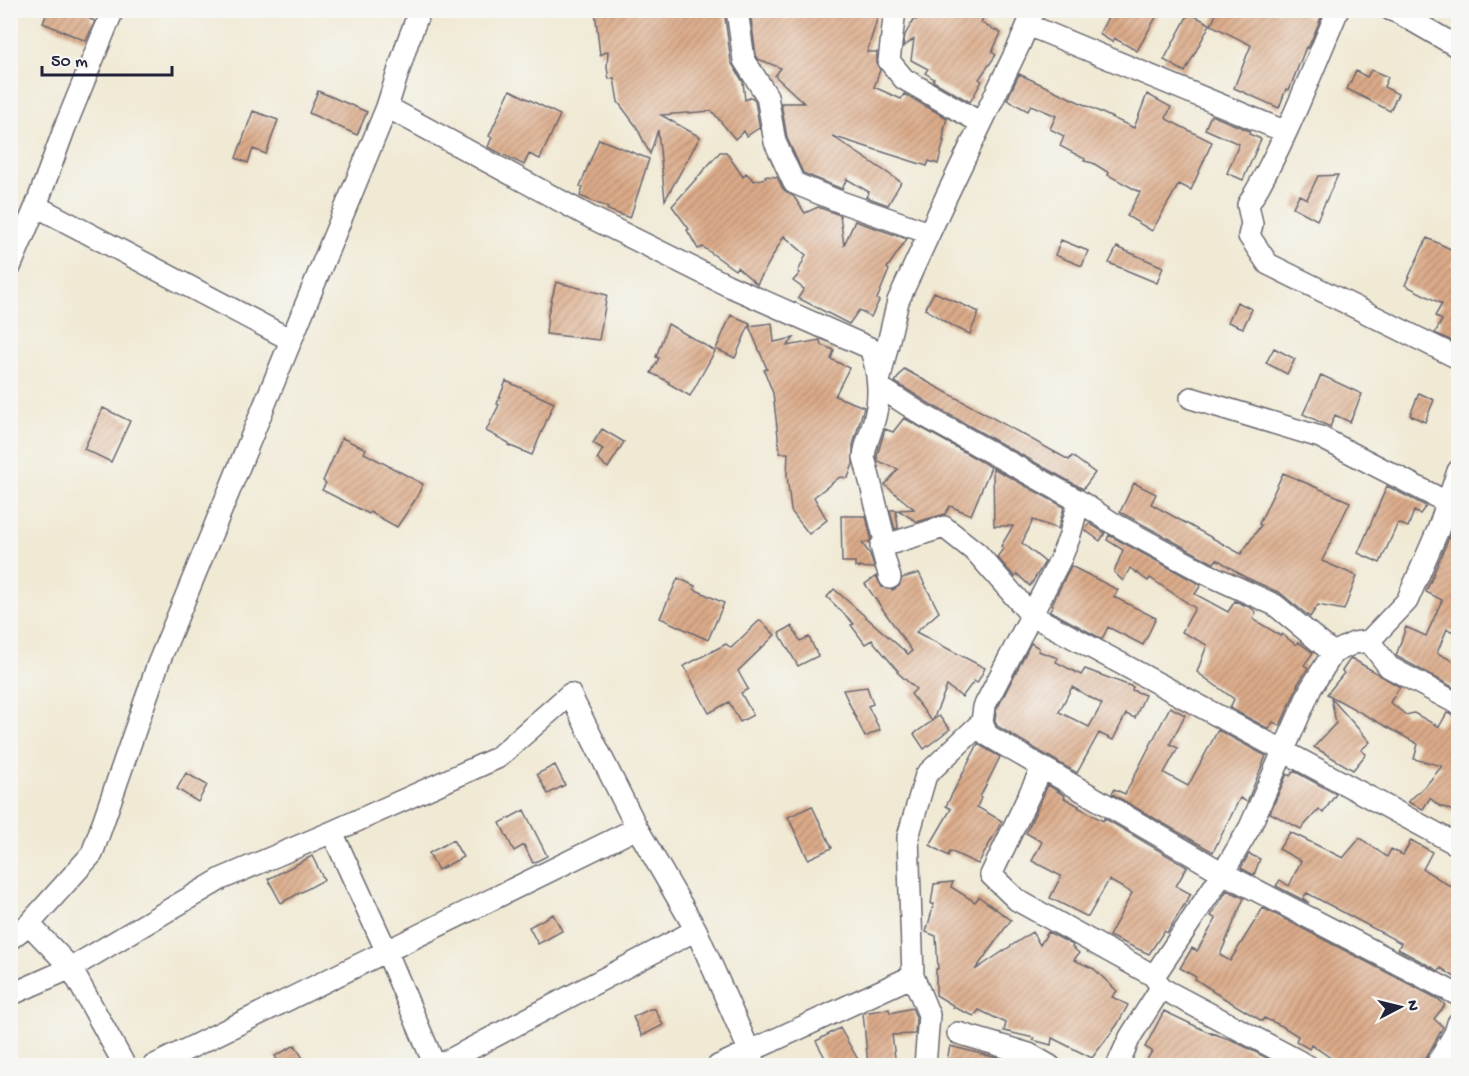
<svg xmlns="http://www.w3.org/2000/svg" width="1469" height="1076" viewBox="0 0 1469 1076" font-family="'Gochi Hand',sans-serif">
  <defs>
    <pattern id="building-hatch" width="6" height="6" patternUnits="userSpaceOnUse" patternTransform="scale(1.5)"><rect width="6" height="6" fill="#dcab89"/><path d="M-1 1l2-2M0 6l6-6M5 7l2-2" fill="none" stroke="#b28b71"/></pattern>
  </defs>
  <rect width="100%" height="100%" fill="#f6f6f2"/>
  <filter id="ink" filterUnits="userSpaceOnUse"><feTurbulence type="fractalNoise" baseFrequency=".0167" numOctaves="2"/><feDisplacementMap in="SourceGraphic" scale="12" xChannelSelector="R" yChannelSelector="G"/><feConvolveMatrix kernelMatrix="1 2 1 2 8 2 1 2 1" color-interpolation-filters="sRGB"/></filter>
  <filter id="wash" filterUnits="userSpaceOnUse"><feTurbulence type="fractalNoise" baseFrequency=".008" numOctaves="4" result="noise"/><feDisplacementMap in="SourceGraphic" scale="24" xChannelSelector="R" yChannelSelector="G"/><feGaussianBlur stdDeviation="1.35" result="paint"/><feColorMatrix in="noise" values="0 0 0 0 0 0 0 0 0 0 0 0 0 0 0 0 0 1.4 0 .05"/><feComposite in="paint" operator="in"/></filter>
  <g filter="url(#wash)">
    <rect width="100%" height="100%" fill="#f0e9d4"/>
    <g id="blocks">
      <path fill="url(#building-hatch)" fill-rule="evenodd" d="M48,10H93L90,19L95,21L86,41L43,23Z
        M595,10H724L731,62L743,82L745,100L752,97L755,101L760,130L759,128L747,136L744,131L735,139L712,111L661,115L700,137L665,200L658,130L650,154L636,126L618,102L614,78L609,79L607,68L608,51L600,55Z
        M755,10H793L803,16L809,10H880L867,52H877V64L880,70L874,87L901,99L904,94L947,118L945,125L943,141H944L938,164L929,161L927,166L832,136L901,182L888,205L866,197L869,192L847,179L842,189L803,173L787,138L781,103H804L775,76L781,68L758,59L756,55L751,19Z
        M918,10H986L981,23L1001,33L992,52L996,55L979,79L982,81L970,102L933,81L934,79L925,73L928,69L911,60L914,39L903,47L905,35L914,19L916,20Z
        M1112,10H1160L1137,51L1114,38L1112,42L1099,34Z
        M1218,10H1297L1309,17L1312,12L1321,18L1308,48L1306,47L1289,90L1286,89L1279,108L1234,88L1251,45L1211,25Z
        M1189,13L1210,24L1185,72L1164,60Z
        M1371,70L1388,77L1384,87L1398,94L1390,111L1347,89L1356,71L1367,77Z
        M1019,74L1134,128L1147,94L1171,107L1166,118L1168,120L1212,142L1191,190L1179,184L1152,231L1127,216L1140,192L1108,175L1109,173L1093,163L1084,161L1085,159L1060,146L1064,136L1050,129L1056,116L1031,105L1028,111L1007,100Z
        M510,90L560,115L540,159L529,154L524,165L488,147L492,137L489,136Z
        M318,91L367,112L357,135L309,113Z
        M253,111L278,120L266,154L253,149L248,163L236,158Z
        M1211,115L1250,131L1249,134L1261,139L1243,180L1227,173L1239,144L1205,129Z
        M599,139L649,159L630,218L608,210L607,207L580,196L583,187L580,186Z
        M720,152H726L743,177L746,173L754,181L766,178L765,176L777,177L783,189L794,197L805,213L818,207L840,215L844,245L855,221L907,239L887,268L889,270L877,299L879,301L871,317L859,310L849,324L798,298L804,289L793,281L800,273L798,272L806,255L784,236L757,284L737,267L735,270L703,247L698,249L687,230L689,229L672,206Z
        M1338,175L1317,220L1293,207L1299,195L1307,199L1318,176Z
        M1427,238L1457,252L1452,265L1458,268V281L1453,292L1458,294V344L1435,333L1442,320L1435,316L1442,304L1405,285Z
        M1061,240L1088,251L1082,266L1055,255Z
        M1117,247L1163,267L1157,283L1109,263Z
        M556,282L607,295L599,340L546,334L548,314Z
        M934,292L979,312L970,334L952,326L925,309Z
        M1237,302L1252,309L1243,328L1228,322Z
        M731,315L750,323L735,358L716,349Z
        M772,323L774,342L794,338L787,346L820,340L821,345L834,350L831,359L849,368L835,396L864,407L853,445V464L848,478L840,477L814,497L827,520L809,534L791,511L787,475L788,453H780L773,393L764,370L767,369L749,326Z
        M668,324L715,351L690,396L668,383L669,382L651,373L659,358L656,357Z
        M1274,348L1295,359L1287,374L1266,363Z
        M904,369L1069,460L1072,456L1095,473L1083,489L930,404L895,382Z
        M1321,375L1362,394L1350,422L1335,415L1330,427L1303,414Z
        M506,381L554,403L532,455L508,445L509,443L486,431L499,405L497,404Z
        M1419,393L1434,400L1425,422L1410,415Z
        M103,408L130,421L111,462L84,449Z
        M904,418L991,467L971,515L950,506L945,514L917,522L898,510L914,509L885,485L898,469L878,461L877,456L885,429L893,432Z
        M602,429L624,442L608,468L597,459L603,449L593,443Z
        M342,438L366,449L364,453L423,484L415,500L397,527L370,512L369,514L322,490L326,483L323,481Z
        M993,468L1064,507L1058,529L1033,520L1022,543L1045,562L1030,586L1017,574L1015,577L997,557L1004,548L1001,546L1013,526H994Z
        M1283,473L1350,502L1322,561L1357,576L1344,610L1318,605L1310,617L1280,593L1245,577L1217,559L1214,563L1211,562L1120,512L1134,483L1156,494L1151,504L1241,554L1261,525L1259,524Z
        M1387,486L1426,506L1420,514L1414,511L1408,527L1398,523L1380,563L1358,553Z
        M890,510H896L898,528L895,529Z
        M841,516H866L871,538L869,542L862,543L870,554L874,568L855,567V562H842Z
        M1456,520L1458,521V634L1447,629L1437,653L1453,661L1458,662V690L1396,656L1406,627L1426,636L1442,600L1426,592Z
        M1089,523L1105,533L1100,541L1085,530Z
        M1109,535L1201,585L1195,594L1228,612L1235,601L1251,608L1256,612L1253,619L1281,636L1282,634L1296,645L1298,642L1313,653L1304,665L1308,668L1297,685H1298L1280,726L1273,722L1269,729L1230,708L1234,699L1197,672L1207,645L1182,632L1195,608L1150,578L1148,581L1130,568L1123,581L1114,572L1123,550L1107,540Z
        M1071,566L1118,590L1114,597L1156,618L1143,645L1108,627L1102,639L1050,611L1053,605L1052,604Z
        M919,573L939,612L916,632L985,668L977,683L974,681L962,697L947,686L933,720L939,716L950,729L924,749L914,734L932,721L911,694L916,689L897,672L898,671L872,640L865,644L851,625L854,624L827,597L834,589L908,654L912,651L865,584L876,576L882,587L893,590L899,586L902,578Z
        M678,578L695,586L694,589L724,603L708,640L660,618Z
        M760,620L775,635L738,671L748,689L741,693L753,715L740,722L729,702L709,713L684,666L726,644L731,648Z
        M792,626L800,641L809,637L818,656L798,666L779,633Z
        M1031,643L1039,648L1038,651L1058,658L1056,662L1081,675L1085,669L1133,687L1132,690L1145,695L1135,718L1126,714L1113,740L1099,733L1077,773L997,726L995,720L996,711ZM1072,687L1102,704L1089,727L1059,712Z
        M1351,658L1400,687L1390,702L1406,715L1414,713L1439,727L1447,713L1458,717V813L1438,805L1430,798L1423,809L1408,802L1428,783L1442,766L1414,759L1418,744L1327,694L1344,673L1342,671Z
        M867,687L873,704L868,706L880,730L865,737L843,690Z
        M1331,698L1370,742L1361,750L1366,754L1353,770L1314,747L1336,723Z
        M1170,707L1185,715L1170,744L1178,748L1164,773L1188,786L1218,730L1266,756L1247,802L1240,798L1213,852L1112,794L1114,789L1125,794Z
        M978,744L1000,757L980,797L981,798L977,807L1002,821L978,864L950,851L948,856L930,845L951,809L946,806Z
        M555,765L565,785L548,794L537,774Z
        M1294,771L1336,794L1323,813L1319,809L1301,829L1270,813L1287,774L1290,776Z
        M186,773L207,785L198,802L177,789Z
        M1048,785L1065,796L1064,798L1079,806L1078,807L1103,821L1104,818L1187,867L1176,886L1191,894L1167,933L1164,931L1149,954L1109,936L1132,893L1109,880L1088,917L1050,898L1061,876L1032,861L1042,842L1026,833Z
        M812,806L832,848L808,859L788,817Z
        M524,810L547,856L533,863L524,845L514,851L500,823Z
        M1290,832L1343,858L1360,838L1387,857L1391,849L1403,855L1411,840L1432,852L1423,869L1458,891V979L1441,968L1439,971L1398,949L1401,943L1307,893L1303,898L1309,903L1276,886L1280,880L1289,886L1301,861L1279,849Z
        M453,840L463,857L438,870L429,853Z
        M1249,854L1260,859L1254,875L1241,868Z
        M312,856L324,880L281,903L268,879Z
        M953,882L951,887L975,902L979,897L1011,920L975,970L1032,932L1040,945L1048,932L1073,945L1072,947L1079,953L1074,960L1094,969L1117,991L1112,997L1128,1005L1117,1025L1092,1058L1052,1038L1051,1045L1033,1040L1034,1038L1004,1031L1006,1023L979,1010L974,1016L953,1007L954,1006L936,995V969H938L936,936L926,932L934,904H931L934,884Z
        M1227,890L1244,898L1220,955L1230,961L1263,908L1438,999L1445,1005L1434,1019L1443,1027L1427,1056L1425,1059L1423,1057L1415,1065H1341L1316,1048L1311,1045L1309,1049L1296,1041L1298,1036L1282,1026L1264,1018L1262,1021L1212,991V990L1195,979L1196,977L1180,968L1192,948L1197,951L1216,919L1211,916Z
        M553,914L562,931L538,944L529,927Z
        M912,1008L916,1017L915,1034L892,1035L896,1065H868L863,1013L889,1009L890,1013Z
        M650,1009H655L663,1025L642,1036L633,1017Z
        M1164,1011L1212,1034V1033L1232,1040L1280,1065H1144L1152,1051L1145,1047Z
        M840,1028L861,1065H829L816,1041Z
        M295,1045L307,1065H280L275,1056Z
        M950,1046L997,1058L1014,1065H946Z"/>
    </g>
  </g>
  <g filter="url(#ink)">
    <use href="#blocks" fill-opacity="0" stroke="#6a6871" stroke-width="1.5"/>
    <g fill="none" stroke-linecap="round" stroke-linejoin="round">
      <g stroke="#6a6871" stroke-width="24">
        <path id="street" d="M420,10L408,41L387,107L592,218L727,285L870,348C879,372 881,400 873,424C870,436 865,444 864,457L886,545L881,546L890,578
          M737,10L744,60L767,96L775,142L794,183L838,201L929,233
          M895,10L889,61L904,79L981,123
          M1034,10L1020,43L946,197L898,301L878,386L923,415L1079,501L1111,522L1205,573L1275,605L1333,653
          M1338,10C1310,75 1285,144 1248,205L1252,224L1249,236L1268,264L1458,358
          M1391,10L1399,13L1458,47
          M1028,25L1286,132
          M36,206L291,340
          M10,267L36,206L65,127L113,10
          M1191,398L1320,437L1458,508
          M1079,501L1069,538L1061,558L984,707L982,722L987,735L1223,873L1458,995
          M886,545L944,527L977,553L1031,615L1458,845
          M1369,641L1407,601L1438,530L1458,471
          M1042,768L991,875L1017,900L1154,976
          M332,832L386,950L435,1066
          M29,924L71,968L125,1066
          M10,939L29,924L92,854L158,664L387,107
          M1161,988L1308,1066
          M10,995L71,968L221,879L332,832L497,758L570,694L637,828L696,930L756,1066
          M958,1033L1029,1054L1050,1066
          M153,1066L637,828
          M438,1066L696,930
          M718,1066L913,976
          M925,1066L929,1015L913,976L908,837L926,775L982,722
          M1117,1066L1130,1037L1161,988L1154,976L1223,873L1250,827L1311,688L1333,653L1354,643L1369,641L1389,667L1458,704
          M1436,1066L1455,1033L1458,1023"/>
      </g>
      <use href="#street" stroke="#fff" stroke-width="21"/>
    </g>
  </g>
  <rect width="1469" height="1076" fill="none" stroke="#f6f6f2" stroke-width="36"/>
  <g transform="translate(1400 1007) rotate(83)" stroke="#f6f6f2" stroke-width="4.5" paint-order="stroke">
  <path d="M0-4.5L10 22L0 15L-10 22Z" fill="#22223b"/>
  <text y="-9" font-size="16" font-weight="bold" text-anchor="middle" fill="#22223b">N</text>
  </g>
  <path d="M42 66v9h130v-9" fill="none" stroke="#22223b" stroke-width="3"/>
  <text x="51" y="66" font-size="18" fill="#22223b" stroke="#f6f6f2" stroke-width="4.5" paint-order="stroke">50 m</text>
</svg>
